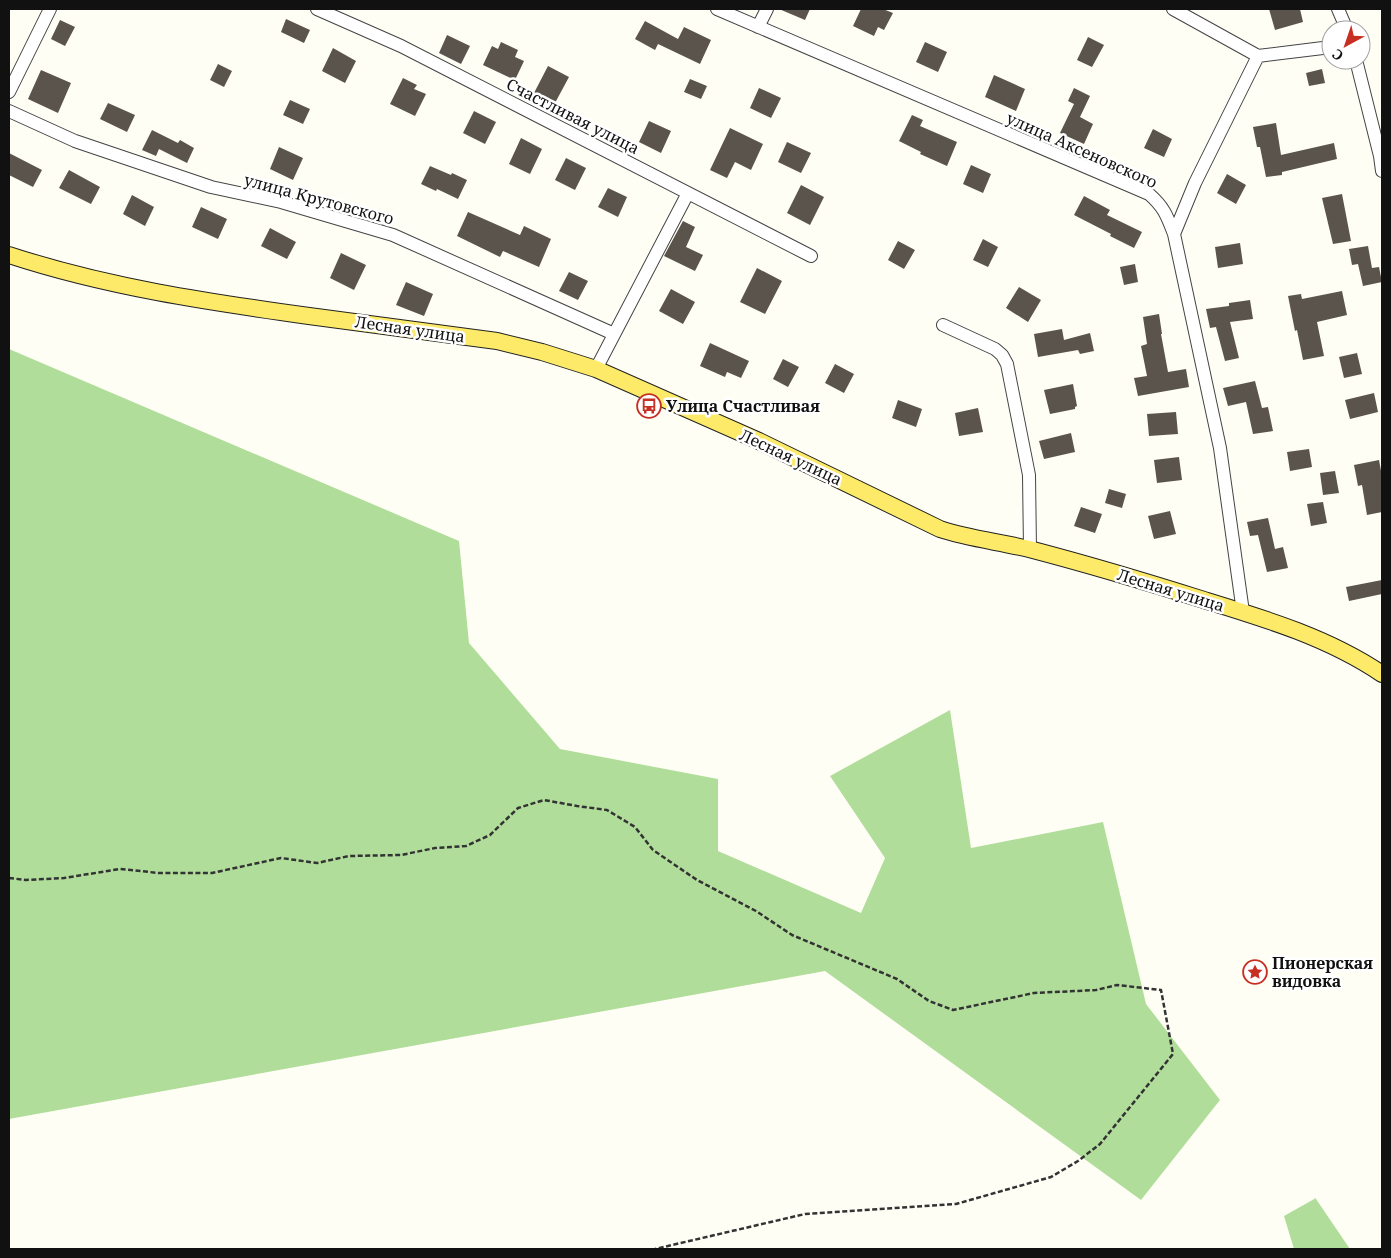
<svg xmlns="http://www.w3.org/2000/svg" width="1391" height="1258" viewBox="0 0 1391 1258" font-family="'Noto Serif',serif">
  <rect width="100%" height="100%" fill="#fffef5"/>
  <path fill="#b1dd9b" d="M9,349L459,541L469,643L560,749L718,779V851L861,913L885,858L830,776L950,710L971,848L1103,822L1146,1004L1220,1100L1141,1200L825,971L9,1119Z
    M1316,1198V1199L1350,1249H1294L1284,1216Z"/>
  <path fill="#5a544d" d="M779,9H810L805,20Z
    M861,9H883L893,13L884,30L878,27L874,36L853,26Z
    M1269,9H1300L1303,22L1275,30Z
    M286,19L310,30L304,43L281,32Z
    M60,20L75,27L65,46L51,39Z
    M645,21L678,39L684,27L711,40L700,64L658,44L655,50L635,39Z
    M447,35L470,46L461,64L439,53Z
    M1088,37L1104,45L1092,67L1077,60Z
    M501,42L518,50L515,57L524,61L515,80L483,65L492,46L498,49Z
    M925,42L947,52L938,72L916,62Z
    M333,48L356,61L345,83L322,71Z
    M218,64L232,71L224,87L210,80Z
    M548,66L569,77L555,103L534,93Z
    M1322,69L1325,83L1309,86L1306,73Z
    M41,70L71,83L58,113L28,99Z
    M994,75L1025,89L1016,111L985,97Z
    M403,78L417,85L414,89L426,94L415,116L390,104Z
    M690,79L707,86L701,99L684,92Z
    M759,88L781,98L771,118L750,108Z
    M1074,88L1090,96L1080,117L1093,124L1084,144L1060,133L1074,104L1068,101Z
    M290,100L310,109L303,124L283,115Z
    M108,103L135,115L127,132L100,119Z
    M474,111L496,122L485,144L463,133Z
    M912,115L923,120L920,126L957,142L947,166L920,154L921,152L899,141Z
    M649,121L671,131L661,153L639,142Z
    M1276,123L1281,155L1334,143L1337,159L1282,172V175L1266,177L1260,147H1257L1253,127Z
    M730,128L763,144L751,170L735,162L727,178L710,170Z
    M1153,129L1172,139L1164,157L1144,148Z
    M152,130L178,143L180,140L194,148L187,163L159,149L156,156L142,150Z
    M521,138L542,149L530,174L509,164Z
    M787,142L811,153L801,173L778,162Z
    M279,147L303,158L293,180L270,169Z
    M9,153L42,170L33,187L9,175Z
    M566,158L586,168L575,190L555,180Z
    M971,165L991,174L983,193L963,184Z
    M430,166L451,175L452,173L467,180L458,199L437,189L436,191L421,184Z
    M69,170L100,187L91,204L59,188Z
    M1227,174L1246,185L1236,204L1217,193Z
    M801,185L824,197L810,225L787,213Z
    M608,188L627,197L618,217L598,207Z
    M1342,194L1351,241L1333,244L1322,198Z
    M132,195L154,207L145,226L123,214Z
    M1084,196L1110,210L1107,215L1142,232L1134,248L1110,236L1111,234L1074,215Z
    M201,207L227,219L218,239L192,227Z
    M468,212L520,235L524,226L551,239L539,267L503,251L500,257L457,236Z
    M683,221L695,227L686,247L703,255L695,271L664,256Z
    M270,228L296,242L287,259L261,246Z
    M983,239L998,247L988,267L973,260Z
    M898,241L915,250L904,269L888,260Z
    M1240,243L1243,264L1218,268L1215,247Z
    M1368,246L1372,268L1379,267L1382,282L1363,286L1358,264L1352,265L1349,249Z
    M341,253L366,265L354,290L330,278Z
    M1135,264L1138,282L1124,285L1120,267Z
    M757,268L782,281L765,314L740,302Z
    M569,272L588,281L578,300L559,291Z
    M406,282L433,294L424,316L396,305Z
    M1019,287L1041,300L1028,322L1006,308Z
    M671,289L695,302L683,324L659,311Z
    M1342,291L1347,315L1317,322L1324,356L1303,360L1297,330L1295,331L1288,296L1301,294L1302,299Z
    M1250,300L1253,319L1230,322L1239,358L1225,361L1216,327L1210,328L1206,309L1229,306V303Z
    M1159,314L1162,334H1161L1168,372L1186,369L1189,387L1138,396L1134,378L1147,376L1141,346L1147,344L1143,317Z
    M1062,329L1064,340L1090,333L1094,351L1080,354L1078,350L1038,357L1034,334Z
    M710,343L749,361L741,378L727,372L725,377L700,366Z
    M1357,353L1362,374L1344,378L1339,357Z
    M783,359L799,367L788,387L773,379Z
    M835,364L854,374L844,393L825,383Z
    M1255,381L1262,408L1268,407L1273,431L1253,434L1246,402L1228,406L1223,388Z
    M1073,384L1077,406L1075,407V409L1050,414L1044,390Z
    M1374,393L1378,412L1350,419L1345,400Z
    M898,400L922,409L916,427L892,418Z
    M978,408L983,432L959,436L955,413Z
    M1176,412L1178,434L1149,436L1147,414Z
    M1071,433L1075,452L1044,459L1039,441Z
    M1309,449L1312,467L1290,471L1287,452Z
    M1179,457L1182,480L1157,483L1154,460Z
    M1379,460L1382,476V512L1367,515L1362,485L1358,486L1354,465Z
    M1335,471L1339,493L1323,495L1320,473Z
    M1109,489L1126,494L1122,508L1105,503Z
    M1323,502L1327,523L1311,526L1307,504Z
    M1081,507L1102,514L1095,533L1074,526Z
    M1170,511L1176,534L1154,539L1148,516Z
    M1268,518L1275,549L1283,547L1288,568L1267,572L1258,535L1250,536L1247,522Z
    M1382,580V594L1349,601L1346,587Z"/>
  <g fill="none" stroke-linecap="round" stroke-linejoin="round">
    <g stroke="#444" stroke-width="14">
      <path id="minor" d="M317,9L401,46L811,256
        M717,9L1149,194C1164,207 1167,216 1174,234L1220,448L1243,612
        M1173,9L1258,56L1331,47
        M1338,9L1347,30
        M758,27L767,9
        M1356,60L1380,156L1382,171
        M9,92L50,9
        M9,111L75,141L211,187L281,202L393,235L614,334
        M1174,234L1195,183L1258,56
        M943,325L995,349L1002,355L1007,364L1029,475L1030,549
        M596,369L688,193"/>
    </g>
    <g stroke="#222" stroke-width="18">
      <path id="major" d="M9,255C106,287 208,302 309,316C372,324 434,333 497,341L542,352L596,369L759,441L940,529C970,539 1002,542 1033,550C1090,565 1147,582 1204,600C1266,619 1329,638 1382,674"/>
    </g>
    <path stroke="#333" stroke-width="2.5" stroke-dasharray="5 2.5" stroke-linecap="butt" d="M9,878L26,880L64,878L120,869L159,873H212L281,858L317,863L349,856L401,855L435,848L466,846L490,835L518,808L544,800L577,806L607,810L635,827L653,850L697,880L756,911L792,935L897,979L929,1001L953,1010L1034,993L1096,990L1117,985L1161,990L1173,1054L1100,1144L1078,1161L1051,1177L956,1204L805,1214L655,1249"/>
    <use href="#minor" stroke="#fff" stroke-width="12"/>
    <use href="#major" stroke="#fcea68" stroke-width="16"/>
  </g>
  <defs>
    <g id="bus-ring" transform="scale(1.25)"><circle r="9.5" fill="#fff" stroke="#c72f23" stroke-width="1.5"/><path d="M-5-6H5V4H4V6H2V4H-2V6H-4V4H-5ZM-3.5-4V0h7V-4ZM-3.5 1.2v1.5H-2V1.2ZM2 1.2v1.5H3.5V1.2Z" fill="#c72f23"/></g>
    <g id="sight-ring" transform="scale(1.25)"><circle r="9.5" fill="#fff" stroke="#c72f23" stroke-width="1.5"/><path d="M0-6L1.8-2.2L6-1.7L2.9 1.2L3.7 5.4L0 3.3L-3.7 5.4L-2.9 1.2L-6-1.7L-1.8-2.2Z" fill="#c72f23"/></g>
  </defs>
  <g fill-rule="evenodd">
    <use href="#bus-ring" x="649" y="406"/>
    <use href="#sight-ring" x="1255" y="972"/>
  </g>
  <g text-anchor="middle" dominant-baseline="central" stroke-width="5" stroke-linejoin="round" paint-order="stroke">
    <g font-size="16" fill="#111" stroke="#fff">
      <text transform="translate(573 116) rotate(27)">Счастливая улица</text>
      <text transform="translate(1082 150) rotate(24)">улица Аксеновского</text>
      <text transform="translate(319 199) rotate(15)">улица Крутовского</text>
      <text transform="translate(410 329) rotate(8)">Лесная улица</text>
      <text transform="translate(791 457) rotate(25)">Лесная улица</text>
      <text transform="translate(1171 590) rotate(17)">Лесная улица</text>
    </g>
    <g font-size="16" font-weight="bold" fill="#111" stroke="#fff" text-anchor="start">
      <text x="666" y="406">Улица Счастливая</text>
      <text x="1272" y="963">Пионерская<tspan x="1272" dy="18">видовка</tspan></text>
    </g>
  </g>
  <rect width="1391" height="1258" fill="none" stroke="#111111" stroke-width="20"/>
  <g transform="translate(1346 45) rotate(220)"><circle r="24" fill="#ffffff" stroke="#a0a0a0"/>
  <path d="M0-4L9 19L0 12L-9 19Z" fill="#c72f23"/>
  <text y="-8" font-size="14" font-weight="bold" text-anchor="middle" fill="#111111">С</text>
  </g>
</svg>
